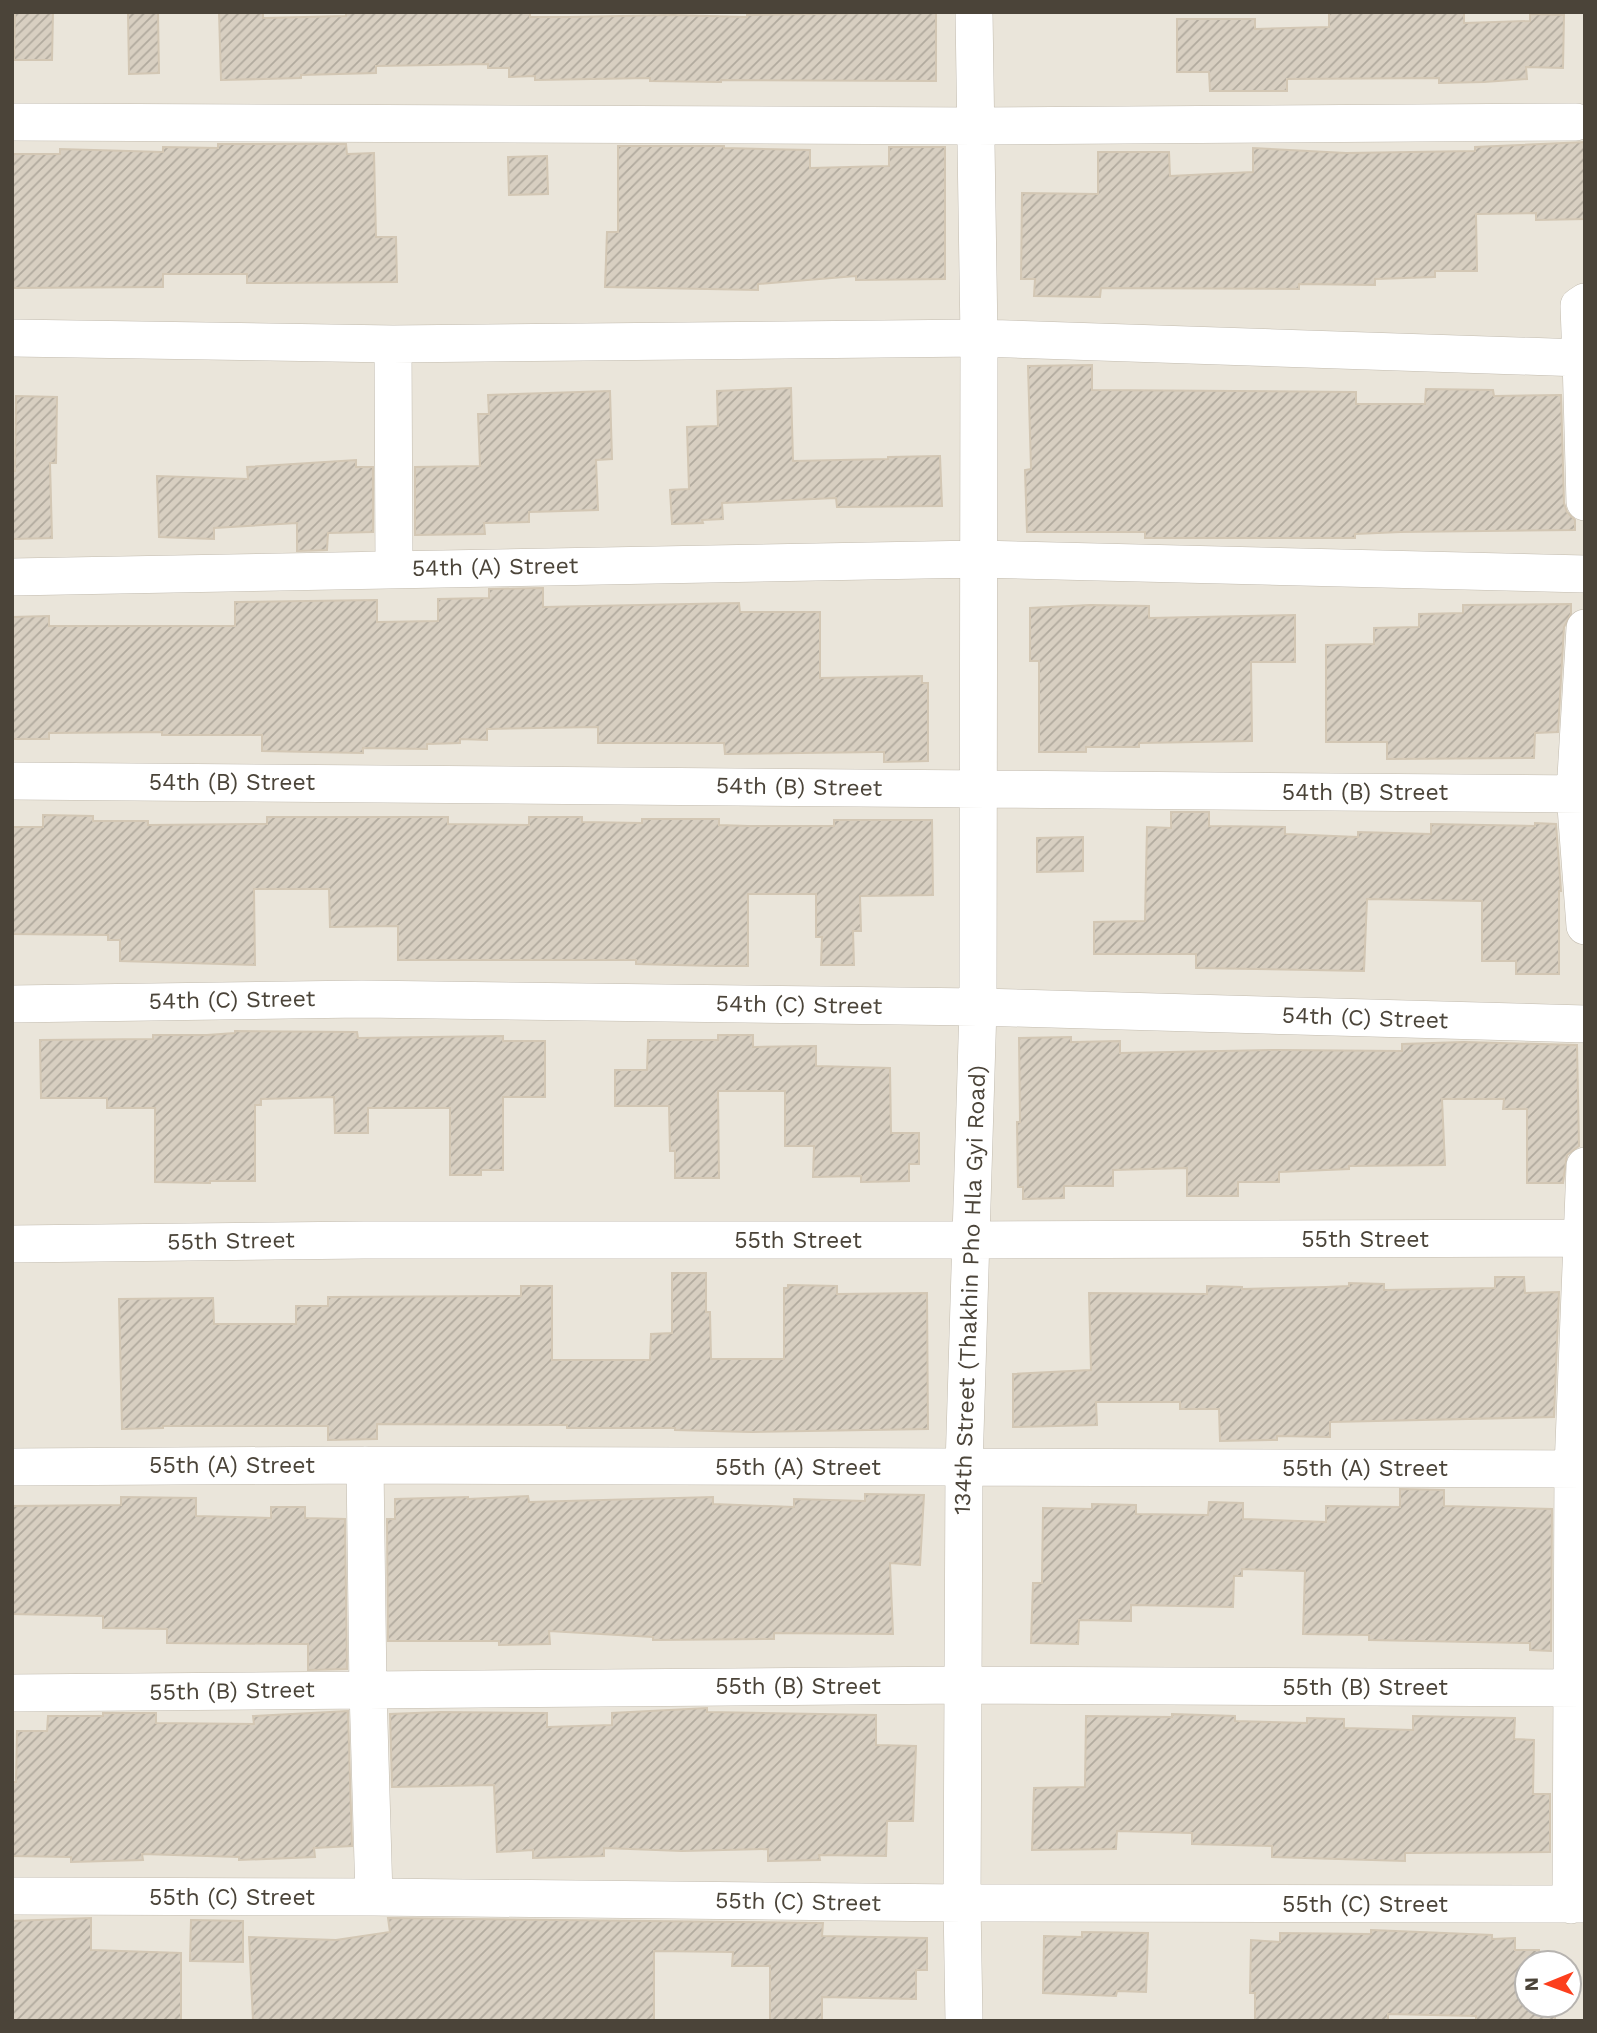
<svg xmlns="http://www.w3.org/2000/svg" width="1597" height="2033" viewBox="0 0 1597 2033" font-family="'Work Sans',sans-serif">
  <defs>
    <pattern id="building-hatch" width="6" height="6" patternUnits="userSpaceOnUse" patternTransform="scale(1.75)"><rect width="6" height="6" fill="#d8cfc1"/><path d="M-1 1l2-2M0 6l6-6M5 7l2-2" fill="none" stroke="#b1aa9e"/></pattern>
  </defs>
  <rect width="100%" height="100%" fill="#f6f3ec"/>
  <path fill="#eae5da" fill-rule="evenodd" d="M12,12H1585V2021H12ZM1527,1963H1569V2005H1527Z"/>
  <path fill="url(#building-hatch)" stroke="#d3c7b4" stroke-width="2" d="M15,12H53L52,60H14Z
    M128,12H158L159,73L129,74Z
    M219,12H263V18L346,16V12L530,13V17H570L673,15L747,17V15L936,12V81L721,80V82L650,81V78L535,80V76L509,77V68H488V64L376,66V73L301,75V78L221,80Z
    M1329,12H1464V23L1530,21V14L1564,15L1563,68L1526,67L1527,79L1484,82L1439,83V78L1287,79V91H1210L1209,72H1177V19H1255V29L1329,27Z
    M1585,142V219L1536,220V213L1476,214L1477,271H1435V277L1375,279V285L1299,284V289L1101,288L1100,297L1034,296L1035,279H1021L1022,193L1098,194V152H1169L1170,176L1253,172V148L1346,153L1475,151V147Z
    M218,144H346L347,154L374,153L376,237H396L397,282L271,283H247V274H163V287L12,288V154H60V149L163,152V147L218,148Z
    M618,146H724V148L810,150V168L889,166V147H945V279L856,280V276L758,284V290L605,287L607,232H618Z
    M547,156L548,194L509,195L508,157Z
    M1092,365V390L1356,392V404H1425L1426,389L1493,390L1494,396L1561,395L1564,503L1567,512L1575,520V530L1400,532L1355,534V538H1145V532H1027L1025,470L1031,469L1028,366Z
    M791,388L793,461L888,459V457L940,456L942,506L837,507L836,498L722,503L723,519L702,520L703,523L672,524L670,490L689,489L687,427L718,426L717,391Z
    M610,391L612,459L596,460L598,510L529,512V522L484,523L485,534L415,535V467L480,466L478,414H489L488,395Z
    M16,396L57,397L56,463H50L52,538L12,539V471H15Z
    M356,460V467H373V532L328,533L327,550L297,551V523L214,528V539L159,537L157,476L248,479L247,467Z
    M543,588V607L739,603L740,612H820V678L922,676V683H928V761L884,762V752H878L725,754L724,743H598V727L487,729V740L460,739V743L427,744V749L363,748V753L262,751V735H162V732L49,733V739H12V617L49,616V626H235V602L377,600V622L438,621V599L489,598V589Z
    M1571,604V614L1564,627L1558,732L1535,733L1534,758L1387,759V742H1326V645L1374,644V628L1419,627V614L1463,613V605Z
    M1090,605L1149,606V618L1295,615V662H1251L1252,741L1139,743V747H1086V752H1039V661H1030V608Z
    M1171,812H1209V826L1285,827V834L1358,837V832L1431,834V824L1535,826V823L1556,824L1561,891H1559V974H1516V961H1482V901L1367,899L1364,971L1196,968V954H1094V922L1145,921L1147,827L1171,828Z
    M43,815L93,816V821H148V825L267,824V817H448V824L529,825V817H582V822L642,823V819H719V825L748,826H834V820H932L933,895L860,896L861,931H853L854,965H821L822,937H816V894H748V966H717L636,964V960H398V926L330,927L329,889H254L255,965L120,961V940H108V935L12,934V827H43Z
    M1083,837V871L1037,872V838Z
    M235,1031L357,1032L358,1038L503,1036V1041H545V1097H503V1170H481V1175H450V1108H368V1133H335L334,1097L261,1099V1105H255V1181H210V1183L155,1182V1108H107V1098H41L40,1040L153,1039V1035H207L235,1033Z
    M718,1035H753V1047L816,1046V1066L890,1068L891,1133H919V1164H909V1181L861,1182V1176L813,1177L814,1146H785V1091H718L719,1178H675V1151H670L669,1106H615V1070H647L648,1040H718Z
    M1071,1037V1042L1120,1041V1053L1276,1050L1402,1051V1044L1464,1042L1577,1045L1579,1146L1567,1155L1563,1183H1527V1109H1503L1504,1099H1442L1445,1165L1349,1166V1169L1279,1172V1182H1238V1196H1187V1168L1113,1170V1186H1064V1198L1023,1199V1187H1018L1017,1122H1020L1019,1038Z
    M672,1273H706V1312H710L711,1359H784V1288H788V1285L837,1286V1294L927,1293L928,1429L751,1432L675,1430V1428H567V1425L377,1424V1439L328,1440V1426H163V1428L122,1429L119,1299L213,1298L214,1324H296V1306H328V1297L521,1296V1286H552V1360H650L651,1334L672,1333Z
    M1495,1277H1524L1525,1293L1559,1292L1554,1417L1330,1422V1437L1277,1436V1440L1220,1441L1219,1409H1180V1402H1096L1097,1425L1013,1427V1374L1091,1370L1089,1293L1207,1294V1286L1242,1287V1289L1326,1287L1349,1286V1283L1384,1284V1290L1495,1288Z
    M1400,1489L1444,1490V1506L1552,1509L1551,1651L1530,1650V1643L1369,1640V1635L1303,1634L1305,1571L1242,1569V1576H1234L1233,1607L1131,1605V1621L1079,1620L1078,1644L1031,1643L1033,1583H1042L1043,1508L1092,1509V1504L1136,1505V1514L1208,1515L1209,1502L1243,1503V1519L1326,1522V1506L1400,1507Z
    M865,1494L924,1495L920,1565L890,1563L893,1634L774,1633V1639L653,1640V1637L549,1631L550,1644L499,1645V1641H388L387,1519H395V1499L468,1497V1499L528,1496L529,1502L713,1497V1504L794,1507V1499L865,1501Z
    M121,1497L196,1498V1516L271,1518V1507H305V1518L345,1519L347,1669L308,1670V1644L167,1643V1629L103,1628V1616L12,1614V1506L121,1505Z
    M707,1708V1712L876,1715V1745L916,1746L913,1821H887L886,1856L819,1855L820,1860L768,1861V1849L682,1851L604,1848V1856L533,1858V1850L497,1852L494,1785L392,1787L390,1714L441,1712L547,1713V1727L612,1725V1713Z
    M348,1711L352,1846L314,1848L315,1857L239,1860V1857L142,1854L143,1860L71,1862V1857L12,1856V1782H16L17,1731H47L48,1716H103V1713H156V1723L254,1724L253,1716Z
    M1172,1714L1235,1716V1721L1307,1723V1718L1344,1719V1728L1413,1730V1716L1515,1718L1514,1739L1534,1740L1533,1794H1550V1852L1405,1853V1861L1272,1857V1846L1192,1844V1833L1117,1831L1116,1849L1032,1850L1034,1788L1085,1787L1086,1716L1172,1717Z
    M91,1918V1950L181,1953V2021H12V1921Z
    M388,1918L823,1923L822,1936L927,1938V1970H916V1999L822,1997V2021H770V1966H732L733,1952L654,1951V2021H253L249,1937L336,1940L390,1932Z
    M191,1920L243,1921V1962L190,1961Z
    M1371,1930L1492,1935V1939L1515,1938V1950H1539V1958L1556,1959V1963H1527V2005H1555V2021H1476V2016L1388,2014V2021H1255V1993H1250L1251,1940L1280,1942V1933L1371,1934Z
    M1082,1932L1148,1933L1146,1992L1117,1991L1116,1996L1043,1993L1044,1936L1082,1937Z"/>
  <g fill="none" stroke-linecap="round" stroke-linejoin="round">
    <g stroke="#c2bbae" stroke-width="38">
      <path id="minor" d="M12,122L975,126L1576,122
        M1585,302L1579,306L1581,358H1585
        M12,338L393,344L979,338L1581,358L1585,502
        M393,344L394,568
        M12,577L978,559L1585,574
        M1585,628L1575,793L1585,926
        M12,781L1585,794
        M12,1004L362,999L978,1007L1585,1024
        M12,1244L364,1240H971L1585,1238
        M365,1465L368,1689L374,1897
        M12,1467L365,1465L1585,1469
        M12,1693L963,1685L1585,1688
        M12,1896L374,1897L962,1903L1585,1904
        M1571,1905L1573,1469L1585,1166
        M964,2021L962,1903L964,1467L978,1007L979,338L974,12"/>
    </g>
    <use href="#minor" stroke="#fff" stroke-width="37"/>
  </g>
  <g text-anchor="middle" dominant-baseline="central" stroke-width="6" stroke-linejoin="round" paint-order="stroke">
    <g font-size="23" fill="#4b4439" stroke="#fff">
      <text transform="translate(495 567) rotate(-1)">54th (A) Street</text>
      <text x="232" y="782">54th (B) Street</text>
      <text transform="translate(799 787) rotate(1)">54th (B) Street</text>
      <text x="1365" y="792">54th (B) Street</text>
      <text transform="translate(232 1000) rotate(-1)">54th (C) Street</text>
      <text transform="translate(799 1005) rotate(1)">54th (C) Street</text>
      <text transform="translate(1365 1018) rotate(2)">54th (C) Street</text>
      <text x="1365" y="1239">55th Street</text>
      <text x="798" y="1240">55th Street</text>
      <text transform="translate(231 1241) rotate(-1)">55th Street</text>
      <text transform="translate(970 1290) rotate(-88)">134th Street (Thakhin Pho Hla Gyi Road)</text>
      <text x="232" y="1465">55th (A) Street</text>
      <text x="798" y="1467">55th (A) Street</text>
      <text x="1365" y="1468">55th (A) Street</text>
      <text x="798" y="1686">55th (B) Street</text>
      <text x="1365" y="1687">55th (B) Street</text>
      <text transform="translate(232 1691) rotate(-1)">55th (B) Street</text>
      <text x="232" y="1897">55th (C) Street</text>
      <text transform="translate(798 1902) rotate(1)">55th (C) Street</text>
      <text x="1365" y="1904">55th (C) Street</text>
    </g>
  </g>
  <rect width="1597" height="2033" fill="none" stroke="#4b4439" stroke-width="28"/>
  <g transform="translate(1548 1984) rotate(269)"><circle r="33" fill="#ffffff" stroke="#b7b4b0" stroke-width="2"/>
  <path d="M0-5L12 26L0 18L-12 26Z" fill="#fc3f1d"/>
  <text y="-10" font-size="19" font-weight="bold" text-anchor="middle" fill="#4b4439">N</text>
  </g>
</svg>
